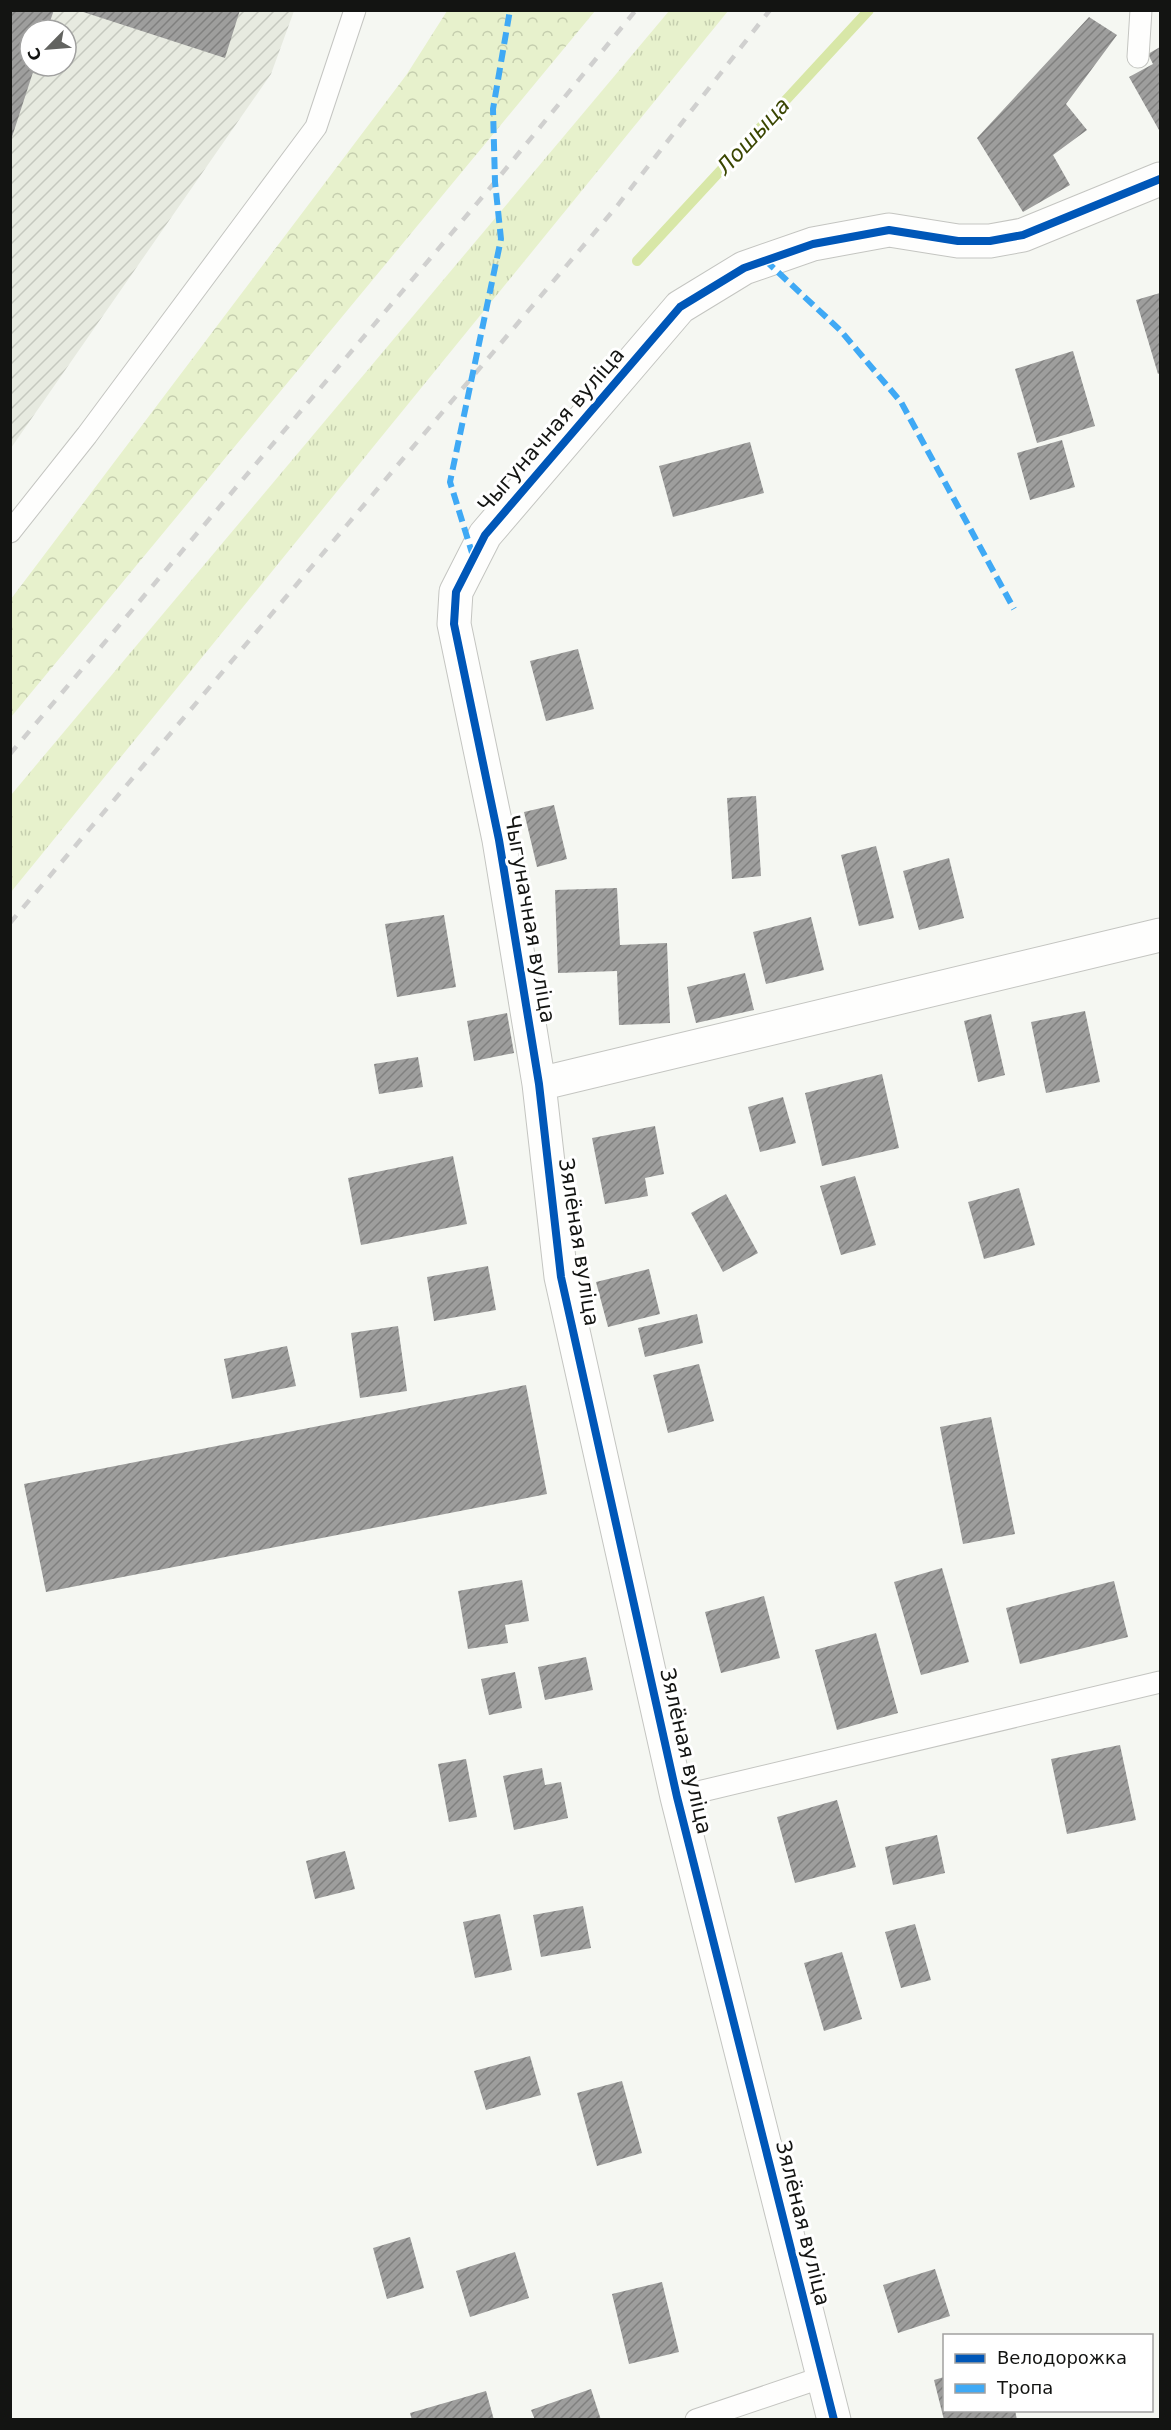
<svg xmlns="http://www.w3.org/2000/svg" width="1171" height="2430" viewBox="0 0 1171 2430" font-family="'DejaVu Sans',sans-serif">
  <defs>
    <pattern id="industrial-furrows" width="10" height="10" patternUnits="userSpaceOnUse" patternTransform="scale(1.5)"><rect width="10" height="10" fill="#e7eae0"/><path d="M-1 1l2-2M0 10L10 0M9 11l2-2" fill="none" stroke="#c5c8bf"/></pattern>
    <pattern id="grass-tufts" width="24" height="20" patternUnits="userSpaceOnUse" patternTransform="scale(1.5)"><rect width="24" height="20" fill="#e7f1cc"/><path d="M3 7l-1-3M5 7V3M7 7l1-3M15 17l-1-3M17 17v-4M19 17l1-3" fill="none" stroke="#c5ceae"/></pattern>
    <pattern id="forest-crowns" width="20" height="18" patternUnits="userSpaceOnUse" patternTransform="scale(1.5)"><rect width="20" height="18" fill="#e7f1cc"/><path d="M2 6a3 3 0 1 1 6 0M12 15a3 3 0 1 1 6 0" fill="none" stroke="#c5ceae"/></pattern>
    <pattern id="building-hatch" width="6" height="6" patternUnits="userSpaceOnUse" patternTransform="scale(1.5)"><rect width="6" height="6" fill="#9e9e9d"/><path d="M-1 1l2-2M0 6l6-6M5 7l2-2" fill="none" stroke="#80807f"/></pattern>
  </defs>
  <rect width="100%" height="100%" fill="#f5f7f2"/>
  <path fill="url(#industrial-furrows)" fill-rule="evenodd" d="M11,11H294L271,74L11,448ZM30,30H66V66H30Z"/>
  <path fill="url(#grass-tufts)" d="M669,11H728L11,892V795Z"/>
  <path fill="url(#forest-crowns)" d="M447,11H595L11,717V599L407,74Z"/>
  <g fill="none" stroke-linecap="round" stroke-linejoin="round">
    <path stroke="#d8e7a7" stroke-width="10" d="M637,261L869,10"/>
  </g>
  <path fill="url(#building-hatch)" d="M10,10H54L47,30H30V66H35L11,140Z
    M77,10H240L225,58Z
    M1089,17L1117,35L1066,104L1087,130L1053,155L1070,185L1023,212L977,138Z
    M1160,47V129L1159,130L1129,77L1153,64L1148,54Z
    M1160,293V373L1158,374L1136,300Z
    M1073,351L1095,426L1037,443L1015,369Z
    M1062,440L1075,487L1030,500L1017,453Z
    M750,442L764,493L673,517L659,466Z
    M578,649L594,709L546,721L530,661Z
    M756,796L761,876L732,879L727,798Z
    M554,805L567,859L537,867L524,812Z
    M876,846L894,918L859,926L841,855Z
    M949,858L964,918L919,930L903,871Z
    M617,888L620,945L667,943L670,1023L619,1025L617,971L558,973L555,890Z
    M444,915L456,987L397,997L385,924Z
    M811,917L824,970L766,984L753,932Z
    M745,973L754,1010L696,1023L687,987Z
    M1085,1011L1100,1082L1046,1093L1031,1022Z
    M507,1013L514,1053L474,1061L467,1021Z
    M991,1014L1005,1075L978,1082L964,1021Z
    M418,1057L423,1087L379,1094L374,1064Z
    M882,1074L899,1148L822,1166L805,1093Z
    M783,1097L796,1143L760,1152L748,1107Z
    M655,1126L664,1174L645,1178L648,1196L605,1204L592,1138Z
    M453,1156L467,1224L361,1245L348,1178Z
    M855,1176L876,1245L841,1255L820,1186Z
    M1019,1188L1035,1245L984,1259L968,1202Z
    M726,1194L758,1253L723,1272L691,1213Z
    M488,1266L496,1310L434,1321L427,1277Z
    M649,1269L660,1314L608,1327L596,1282Z
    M697,1314L703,1343L645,1357L638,1328Z
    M398,1326L407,1391L360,1398L351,1333Z
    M287,1346L296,1386L232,1399L224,1359Z
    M699,1364L714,1421L668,1433L653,1375Z
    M526,1385L547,1494L46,1592L24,1484Z
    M991,1417L1015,1534L963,1544L940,1427Z
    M942,1568L969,1662L921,1675L894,1582Z
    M522,1580L529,1621L505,1625L508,1643L468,1649L458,1591Z
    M1114,1581L1128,1637L1020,1664L1006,1608Z
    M764,1596L780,1658L721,1673L705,1612Z
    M876,1633L898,1713L837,1730L815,1650Z
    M586,1657L593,1690L545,1700L538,1667Z
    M515,1672L522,1708L489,1715L481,1679Z
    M1120,1745L1136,1820L1067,1834L1051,1759Z
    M466,1759L477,1817L449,1822L438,1764Z
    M542,1768L545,1785L561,1782L568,1818L514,1830L503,1776Z
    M837,1800L856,1867L795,1883L777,1817Z
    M937,1835L945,1873L893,1885L885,1847Z
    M345,1851L355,1889L315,1899L306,1861Z
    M583,1906L591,1948L541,1957L533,1915Z
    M500,1914L512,1970L475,1978L463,1922Z
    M915,1924L931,1980L901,1988L885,1932Z
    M842,1952L862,2019L824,2031L804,1963Z
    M530,2056L541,2095L486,2110L474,2071Z
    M622,2081L642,2153L597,2166L577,2093Z
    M410,2237L424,2288L387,2299L373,2248Z
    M515,2252L529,2298L470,2317L456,2271Z
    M935,2269L950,2316L898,2333L883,2285Z
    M662,2282L679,2352L629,2364L612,2294Z
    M944,2377V2410H1015L1017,2420H944L934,2380Z
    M591,2389L601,2420H535L531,2410Z
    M486,2391L494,2420H412L410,2413Z"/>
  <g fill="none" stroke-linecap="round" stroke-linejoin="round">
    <g stroke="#c4c5c1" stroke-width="23">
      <path id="service" d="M1138,57L1141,10
        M10,532L87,435L316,127L355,10
        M677,1797L1160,1682
        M696,2420L823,2377"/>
    </g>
    <g stroke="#c4c5c1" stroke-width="35">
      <path id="minor" d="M539,1084L1160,935
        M834,2420L677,1797L561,1277L539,1084L499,840L454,624L456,592L485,535L680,307L744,268L813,244L889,230L958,241H990L1023,235L1160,179"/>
    </g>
    <use href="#service" stroke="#fefefd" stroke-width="21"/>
    <use href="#minor" stroke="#fefefd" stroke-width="33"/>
    <path stroke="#d0d0cf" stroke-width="4.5" stroke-dasharray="10 10" stroke-linecap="butt" d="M10,754L495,182L636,10
      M10,923L617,206L770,10"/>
    <path stroke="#3fa9f5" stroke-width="6" stroke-dasharray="12 6" stroke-linecap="butt" d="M765,260L840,330L901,402L1014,609
      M473,556L450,482L501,239L495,182L493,109L510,10"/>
    <g stroke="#fff" stroke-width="11">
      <path id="cycleway" d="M834,2420L677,1797L561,1277L539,1084L499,840L454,624L456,592L485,535L680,307L744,268L813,244L889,230L958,241H990L1023,235L1160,179"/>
    </g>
    <use href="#cycleway" stroke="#0057b8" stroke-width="8"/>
  </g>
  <g text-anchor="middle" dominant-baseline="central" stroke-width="6" stroke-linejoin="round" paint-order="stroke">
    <g font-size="21" fill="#131412" stroke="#fff">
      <text transform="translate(551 430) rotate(-49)">Чыгуначная вуліца</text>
      <text transform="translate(530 919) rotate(80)">Чыгуначная вуліца</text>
      <text transform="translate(579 1242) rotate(81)">Зялёная вуліца</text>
      <text transform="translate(686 1751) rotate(77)">Зялёная вуліца</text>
      <text transform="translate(803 2223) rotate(76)">Зялёная вуліца</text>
    </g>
    <g font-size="22" font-style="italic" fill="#3a4600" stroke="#fff">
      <text transform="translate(753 136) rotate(-47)">Лошыца</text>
    </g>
  </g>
  <rect width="1171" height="2430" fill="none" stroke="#131412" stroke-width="24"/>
  <rect x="943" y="2334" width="210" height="78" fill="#ffffff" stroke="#a1a1a0" stroke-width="1.5"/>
  <rect x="955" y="2354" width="30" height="9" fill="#0057b8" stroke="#a1a1a0" stroke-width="1.5"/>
  <text x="997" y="2364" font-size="18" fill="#131412">Велодорожка</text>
  <rect x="955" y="2384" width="30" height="9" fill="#3fa9f5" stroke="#a1a1a0" stroke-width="1.5"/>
  <text x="997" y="2394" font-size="18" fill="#131412">Тропа</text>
  <g transform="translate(48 48) rotate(245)"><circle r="28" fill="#ffffff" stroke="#a1a1a0" stroke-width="1.5"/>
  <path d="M0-4.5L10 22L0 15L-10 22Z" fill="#626360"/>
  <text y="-9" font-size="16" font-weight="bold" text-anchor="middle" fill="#131412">С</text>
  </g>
</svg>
